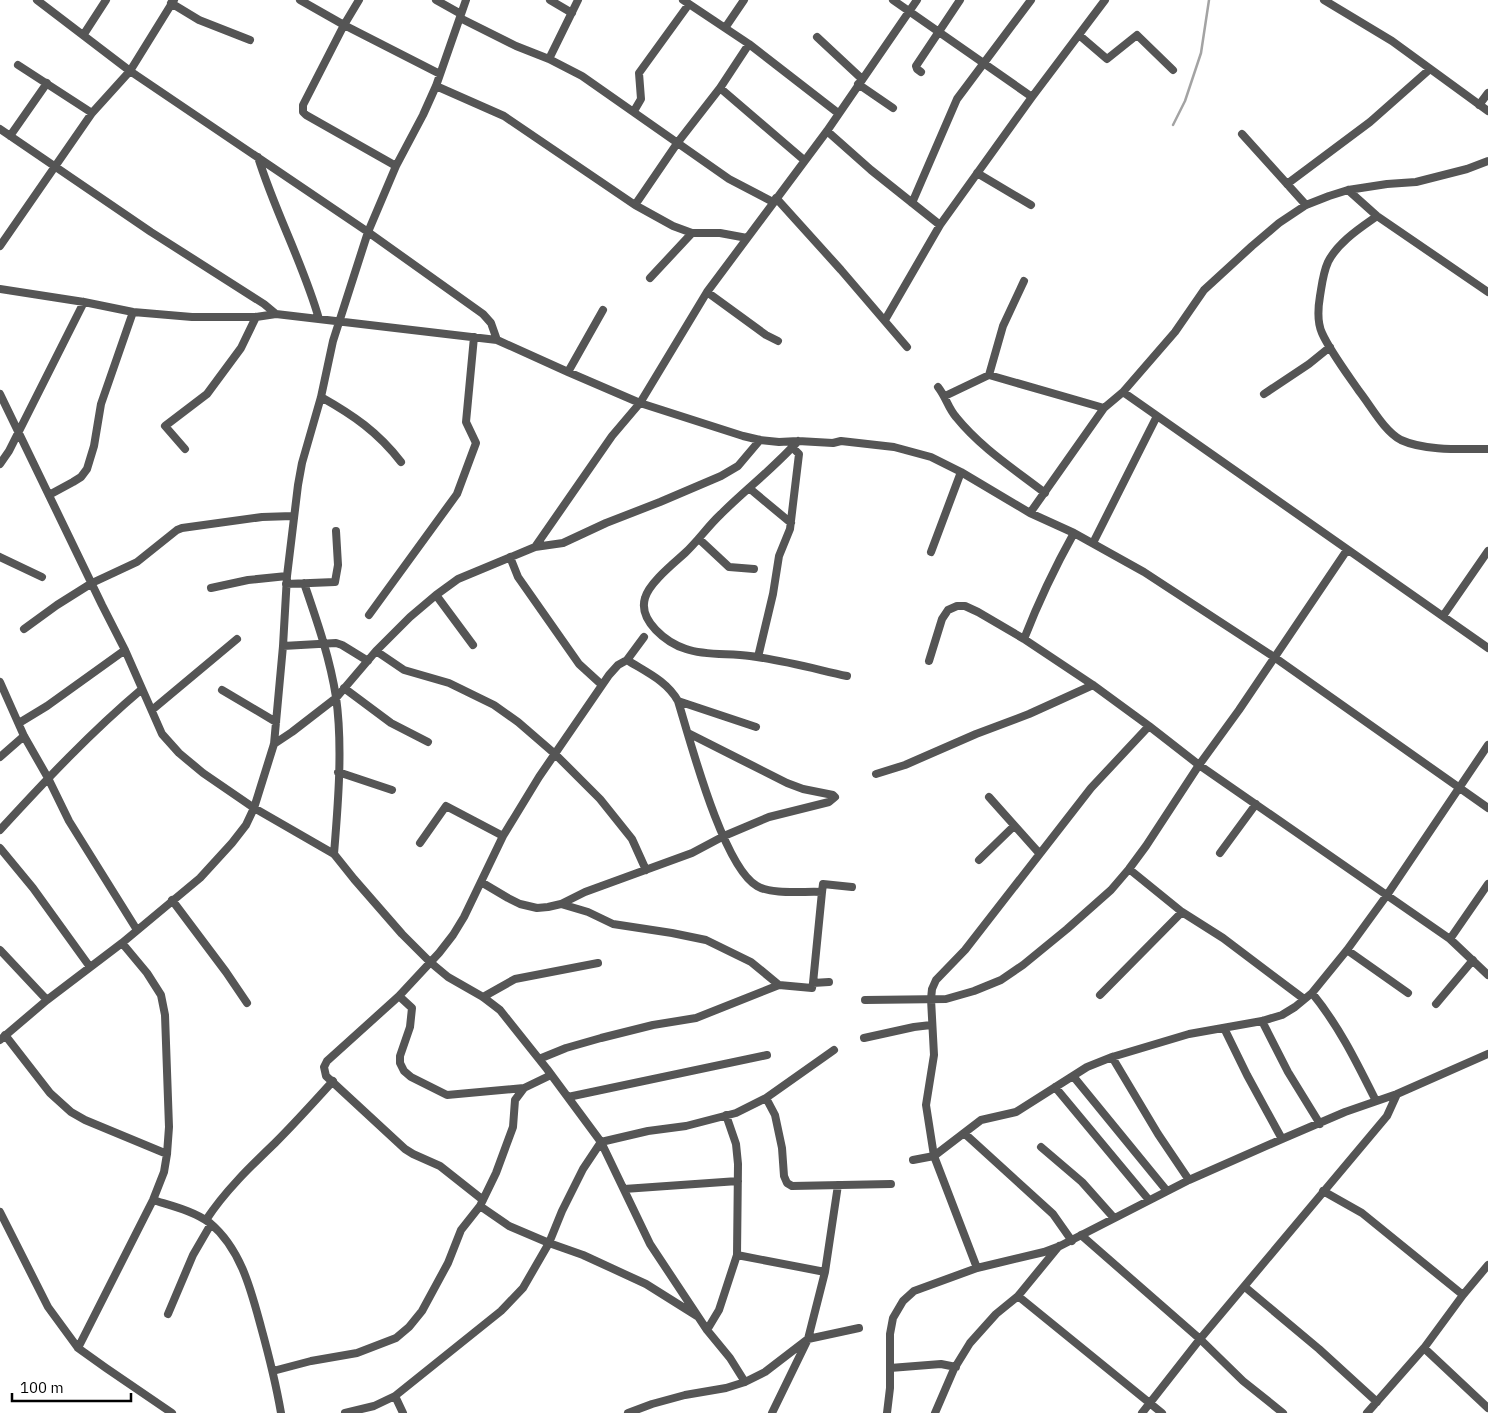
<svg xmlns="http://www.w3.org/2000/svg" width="1488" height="1413" viewBox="0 0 1488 1413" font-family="'IBM Plex Sans',sans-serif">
  <rect width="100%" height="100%" fill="#fff"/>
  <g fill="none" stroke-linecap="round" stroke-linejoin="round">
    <path stroke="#a3a3a3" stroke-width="2.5" d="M1173,125L1185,101L1201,53L1209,0"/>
    <path stroke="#555" stroke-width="8" d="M37,0L130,71L368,232L483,314L491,323L497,340L568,372L640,403L743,436L760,440L779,442L798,441L833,443L841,441L894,447L931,457L961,472L1030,513L1074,533L1144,572L1274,657L1488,808
      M300,0L344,25L440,74
      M359,0L344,25L303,105V112L306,115L396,166
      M436,0L461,14
      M550,0L572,13
      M683,0L749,44L838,113
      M893,0L1032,97
      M1324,0L1392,41L1488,111
      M171,3L199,20L250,40
      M460,18L516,46L549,59L582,76L729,179L773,202
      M725,28L744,0
      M84,34L106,0
      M1079,35L1107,59L1137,35L1173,70
      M817,37L862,79
      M549,59L578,0
      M18,65L92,113
      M921,72L917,69L916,66L960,0
      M858,84L893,108
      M436,86L504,116L635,205L673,226L692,233H720L747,238
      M720,88L804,160
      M1479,105L1488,93
      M634,111L641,99L639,73L689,4
      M0,129L151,232L264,304L276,314
      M827,131L871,170L940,225
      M1242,134L1306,205
      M10,136L47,83
      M258,157C275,212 303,263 319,319
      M977,173L1031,205
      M1287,184L1370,122L1430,69
      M1348,190L1377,216L1488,292
      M776,198L841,270L907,347
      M912,203L957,99L1031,0
      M635,205L678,142L720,88L749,44
      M1377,216C1360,228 1338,242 1328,262C1323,273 1322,284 1320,296C1318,308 1317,322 1322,333C1330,351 1348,375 1359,391C1371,406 1384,431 1401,440C1425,451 1462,449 1488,449
      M0,246L92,113L130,71L174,0
      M650,278L692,233
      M0,289L84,302L133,312L192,317H256L276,314L497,340
      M707,292L766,335L778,341
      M885,320L940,225L1032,97L1105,0
      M568,372L603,310
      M989,375L1003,326L1024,281
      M938,387C946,397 948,408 956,417C981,448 1014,469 1045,493
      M1123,392L1488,648
      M0,394L102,605L125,650L162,734L179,753L203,773L254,808L334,854L354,879L402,934L430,962L448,977L483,997L500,1010L547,1069L601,1142L650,1244L707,1330L730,1358L745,1382
      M1264,394L1309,364L1330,347
      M945,396L989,375L1104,408
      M321,397C353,415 378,432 401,462
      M798,441C774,468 746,489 721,514C708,526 698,541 685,553C674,563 649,583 645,598C638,621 667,643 686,649C706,656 729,653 750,656C782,660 815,669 847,676
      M185,449L165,426L207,394L241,348L256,317
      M0,464L9,451L84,302
      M749,488L791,523
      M49,495L73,482L81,477L87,469L94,446L101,404L133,312
      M1030,513L1104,408L1123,392L1175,332L1204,290L1252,246L1279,223L1306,205L1329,196L1348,190L1387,184L1416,182L1467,169L1488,161
      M699,539L729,567L754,569
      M1093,543L1157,416
      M535,547L612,436L640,403L707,292L827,131L917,0
      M931,552L961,472
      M0,557L42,577
      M510,557L518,577L579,664L602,685
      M304,583C317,621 330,658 336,697C343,746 338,805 334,854
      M286,584L335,582L338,565L336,531
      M211,588L248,580L287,576
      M436,595L473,645
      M369,615L457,494L476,443L466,422L474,337
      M1443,616L1488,551
      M24,629L57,605L92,583L137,562L177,530L182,528L262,517L293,516
      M1024,639C1038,603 1055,567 1074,533
      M283,646L336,643L342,645L368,661
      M376,651L404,670L449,683L494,705L518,722L555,754L600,799L632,839L646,870
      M758,657L773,594L779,556L790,529L799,454L792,447
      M627,660C646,672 667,681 678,701C690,740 723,867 757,886C772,895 804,891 822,892L813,983
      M929,661L942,619L948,610L957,606H965L978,612L1024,639L1093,685L1149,726L1199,765L1450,939L1488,975
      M0,682L24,736L48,778L69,821L137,930
      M344,688L391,723L428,742
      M222,690L276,722
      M678,701L756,727
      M152,710L237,639
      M19,723L47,706L125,650
      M274,744L292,732L336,698L376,651L410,617L436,595L458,579L535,547L563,543L606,523L660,502L721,476L738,466L760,440
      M0,757L24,736
      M338,772L392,790
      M876,774L905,765L976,734L1029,714L1093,685
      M989,797L1039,853
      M0,830C45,781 91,732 142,689
      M420,843L446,806L503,836
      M0,848L33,888L90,967
      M1220,853L1256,804
      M979,860L1014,826
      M1129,869L1182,912L1223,938L1304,999
      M481,882L508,898L520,904L537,908L548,907L561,904L585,892L692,853L724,836L769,817L829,802L835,797L833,795L803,789L787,783L688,733
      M822,892L823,884L852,887
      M172,900L226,972L247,1003
      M561,904L588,912L613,924L672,933L706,940L751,962L779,985
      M1450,939L1488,884
      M0,950L47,1000
      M1347,950L1408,993
      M1312,993C1339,1026 1357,1063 1376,1101
      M1100,995L1182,912
      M399,996L412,1008L410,1027L400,1056V1063L404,1071L411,1077L447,1095L524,1088
      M483,997L515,979L598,963
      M865,1000L946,999L974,991L1001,980L1023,965L1067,929L1111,890L1129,869L1146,846L1199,765L1239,710L1347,550
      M1436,1004L1473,960
      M1262,1021L1288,1072L1320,1124
      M1224,1028L1247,1075L1282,1139
      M5,1035L50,1093L71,1112L85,1120L167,1154
      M864,1038L914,1027L931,1025
      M0,1040L47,1000L122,943L200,878L232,843L246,825L254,808L274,744L283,646L287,576L298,485L302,463L321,397L333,341L368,232L396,166L423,115L436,86L466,0
      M1112,1057L1158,1134L1189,1180
      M539,1059L566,1048L601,1038L653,1025L696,1018L779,985L812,988L813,983L829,982
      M1073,1076L1167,1191
      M1055,1087L1149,1200
      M568,1097L767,1055
      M766,1098L775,1115L782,1148L784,1176L787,1183L792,1186L891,1184
      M964,1133L1053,1214L1072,1241
      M1041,1147L1082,1182L1114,1218
      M913,1160L934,1156L981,1120L1016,1112L1087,1067L1112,1057L1189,1034L1262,1021L1282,1015L1295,1007L1312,993L1347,950L1387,895L1488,745
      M624,1189L738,1181
      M1323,1191L1362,1213L1463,1295
      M153,1200C172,1206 194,1211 210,1223C241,1249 251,1290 261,1327C269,1356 276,1384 281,1413
      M483,1200L440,1166L413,1154L405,1149L326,1076L324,1067L327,1061L399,996L439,953L453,935L464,917L503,836L539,777L609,675L618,665L627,660L644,637
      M480,1206L509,1226L549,1243L583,1255L646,1284L697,1316
      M0,1212L48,1307L78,1348L106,1368L172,1413
      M206,1220C225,1191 250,1167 275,1143C295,1123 314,1102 333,1081
      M1081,1235L1200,1339L1243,1381L1283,1413
      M737,1255L825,1272
      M977,1268L934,1156L926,1105L934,1055L931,999L932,989L936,980L965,950L1091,788L1149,726
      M1245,1287L1319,1349L1377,1402
      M1018,1296L1162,1413
      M168,1314L193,1255L211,1224
      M707,1330L719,1310L737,1255L738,1164L736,1144L726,1115
      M78,1348L153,1200L164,1172L167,1154L169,1127L165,1015L161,995L147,973L122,943
      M1424,1348L1488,1408
      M890,1368L941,1364L956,1367
      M273,1371L311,1361L357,1353L396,1338L409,1327L422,1311L448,1263L461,1230L480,1206L496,1173L513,1127L515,1100L524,1088L551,1075
      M395,1396L403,1413
      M345,1413L374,1406L395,1396L501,1311L523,1288L549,1243L562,1211L583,1169L601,1142L648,1131L686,1126L736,1113L766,1098L834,1050
      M628,1413L652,1404L685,1395L726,1388L745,1382L765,1372L808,1339L859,1328
      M772,1413L808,1339L825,1272L838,1185
      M887,1413L890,1388V1334L893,1318L903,1301L914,1291L977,1268L1044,1252L1060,1246L1189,1180L1282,1139L1345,1112L1397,1094L1488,1054
      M935,1413L954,1369L970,1343L996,1314L1018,1296L1059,1246
      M1142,1413L1200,1339L1387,1116L1397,1094
      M1367,1413L1424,1348L1463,1295L1488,1265"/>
  </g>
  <path d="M12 1393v8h119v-8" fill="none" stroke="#000000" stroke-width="2.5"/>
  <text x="20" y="1393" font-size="15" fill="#000000" stroke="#ffffff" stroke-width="4" paint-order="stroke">100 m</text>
</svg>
